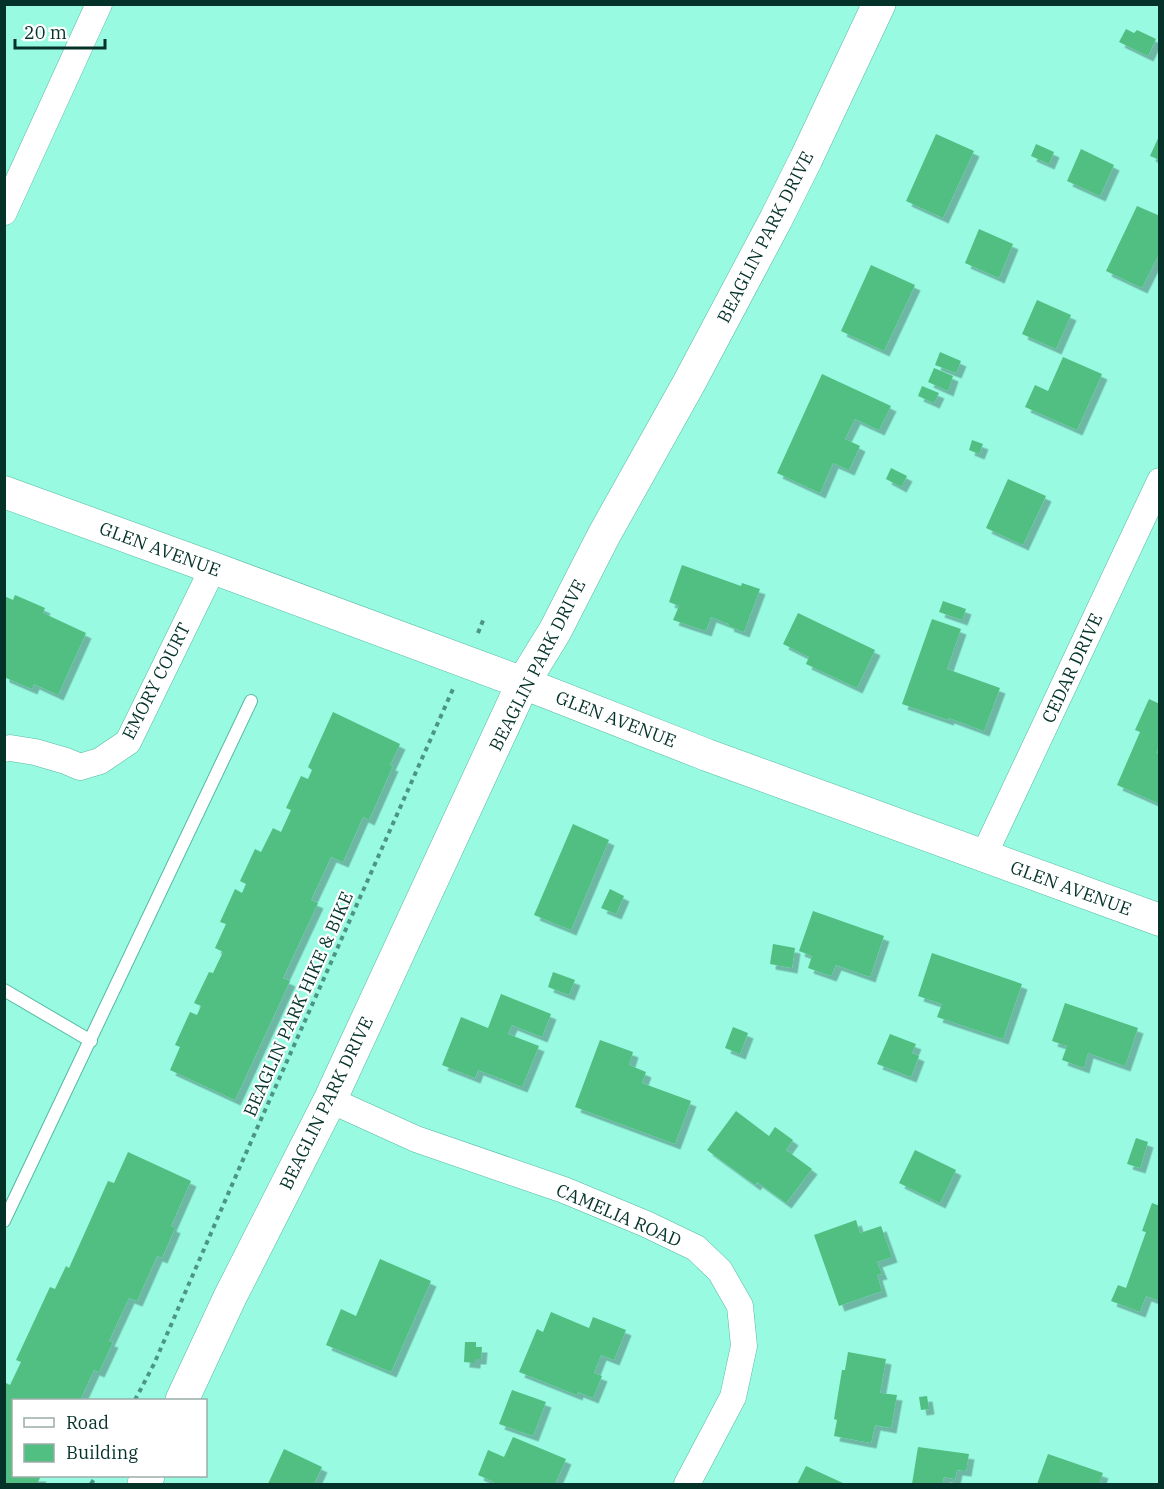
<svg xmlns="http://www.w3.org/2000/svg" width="1164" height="1489" viewBox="0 0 1164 1489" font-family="'IBM Plex Serif',serif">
  <defs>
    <filter id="shadow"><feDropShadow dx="5.5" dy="5.5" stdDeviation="0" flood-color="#0004"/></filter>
  </defs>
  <rect width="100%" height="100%" fill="#97fae1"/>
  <path fill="#51be82" filter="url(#shadow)" d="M1126,29L1134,33L1137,30L1156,39L1148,56L1119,42Z
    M936,134L974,151L943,218L906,201Z
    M1160,134V160L1150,156Z
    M1036,144L1054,152L1049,164L1031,156Z
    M1081,149L1114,165L1100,196L1067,181Z
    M1137,206L1160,216V252L1142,288L1106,271Z
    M979,229L1013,244L999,278L965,263Z
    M871,265L915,285L884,351L841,331Z
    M1037,300L1071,315L1056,349L1022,334Z
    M940,352L961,361L956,373L935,365Z
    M1063,357L1102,374L1077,430L1025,407L1035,385L1048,391Z
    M934,368L953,376L948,391L928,382Z
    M822,374L891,406L879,430L855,419L845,439L860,446L849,470L833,463L820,493L777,473Z
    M922,386L939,393L934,403L918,396Z
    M972,440L983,444L979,454L969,450Z
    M891,468L907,476L901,487L886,479Z
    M1008,479L1046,496L1023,545L986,528Z
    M682,565L741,586L742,583L760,589L744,632L728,626L729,624L711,617L706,631L673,620L679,606L669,602Z
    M15,595L45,608L43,613L86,633L58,695L34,684L32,689L4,677V596L13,600Z
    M943,601L966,609L962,620L939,612Z
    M798,613L875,650L857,688L806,664L809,657L783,644Z
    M932,619L961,629L947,669L1000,688L984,731L949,718L948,720L902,704Z
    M1149,699L1160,704V745L1156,753L1160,754V804L1117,785L1140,732L1135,730Z
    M333,712L400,744L390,765L393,766L369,820L363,817L343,862L331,857L311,900L318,903L283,978L290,981L235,1100L170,1070L180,1047L175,1045L190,1012L197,1015L201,1006L194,1003L209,972L213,973L223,952L215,948L226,924L220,922L235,889L242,893L246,884L240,881L255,849L261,852L273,828L281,832L291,810L286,808L301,776L308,779L312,770L308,767Z
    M573,824L609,840L571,930L534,915Z
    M610,889L624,896L616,914L601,908Z
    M813,911L884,936L870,977L836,965L831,976L808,968L812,956L799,951Z
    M773,944L795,948L792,968L770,964Z
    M932,953L1022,984L1003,1039L937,1017L942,1004L918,996Z
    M553,972L575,980L569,995L548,987Z
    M501,994L551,1014L542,1037L512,1025L508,1034L539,1046L522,1087L478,1070L475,1078L442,1065L461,1017L488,1028Z
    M1065,1003L1138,1028L1125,1066L1088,1053L1084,1068L1062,1060L1067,1046L1052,1041Z
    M733,1027L748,1033L740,1054L725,1048Z
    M890,1034L916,1044L912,1053L919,1056L911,1077L877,1064Z
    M600,1040L633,1052L629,1065L646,1072L642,1083L691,1101L675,1144L575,1107Z
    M736,1111L769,1136L775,1127L793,1140L786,1150L812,1169L786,1203L757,1182L755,1185L707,1150Z
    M1136,1138L1148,1142L1140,1168L1127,1164Z
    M915,1150L956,1170L940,1203L899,1183Z
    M128,1152L191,1181L171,1226L175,1228L162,1258L157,1256L137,1301L129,1298L109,1341L113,1342L99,1372L94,1370L80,1400H14V1476H41L37,1484H4V1382L10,1385L21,1362L16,1360L50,1287L55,1289L66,1266L69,1268L108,1181L114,1183Z
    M1152,1203L1160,1206V1301L1146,1296L1140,1312L1111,1301L1118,1285L1126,1288L1146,1232L1142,1231Z
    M856,1220L860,1233L881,1226L892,1257L877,1262L882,1274L877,1275L882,1291L839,1306L814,1235Z
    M380,1259L431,1281L391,1372L326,1345L341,1309L356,1316Z
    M551,1312L589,1328L593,1317L626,1330L614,1360L601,1355L594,1373L602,1376L593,1398L578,1392L577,1395L519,1372L537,1329L543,1332Z
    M465,1342H476V1347H482L481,1359H475V1363L464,1362Z
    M848,1352L886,1359L880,1393L897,1395L891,1428L875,1425L871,1443L834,1436L837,1420L834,1419L842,1370H845Z
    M512,1390L546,1402L533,1436L499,1424Z
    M927,1396L929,1409L921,1410L919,1397Z
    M513,1437L566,1459L555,1484H493L494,1482L478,1475L488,1450L504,1457Z
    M918,1447L969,1454L966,1471L957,1470L955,1479L944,1477L942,1484H912Z
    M284,1449L322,1467L314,1484H268Z
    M1048,1454L1103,1473L1099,1484H1037Z
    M806,1466L845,1484H797Z"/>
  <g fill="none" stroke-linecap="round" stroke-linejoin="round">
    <g stroke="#56b9a3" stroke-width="14">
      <path id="service" d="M4,990L91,1041
        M4,1221L251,701"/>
    </g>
    <g stroke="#56b9a3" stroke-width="27">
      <path id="minor" d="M4,212L99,4
        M4,749L10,748L35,752L66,761L80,767L100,761L128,742L213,568
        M984,855L1160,481
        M330,1100L416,1139L564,1190L646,1224L696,1248L720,1271L740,1306L744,1346L733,1397L687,1484"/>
    </g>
    <g stroke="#56b9a3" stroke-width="33">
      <path id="tertiary" d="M4,492L213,568L523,683L707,755L1160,920"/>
    </g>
    <g stroke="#56b9a3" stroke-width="34">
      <path id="secondary" d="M182,1400L230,1297L330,1100L523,683L555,631L604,535L689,383L776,219L806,159L879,4
        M144,1484L148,1476"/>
    </g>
    <path stroke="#4c9584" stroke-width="4" stroke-dasharray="4.5 4.5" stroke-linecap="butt" d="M478,633L484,618
      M135,1400L154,1364L242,1162L453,689
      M91,1484L96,1476"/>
    <use href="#service" stroke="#fff" stroke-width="12"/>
    <use href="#minor" stroke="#fff" stroke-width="26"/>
    <use href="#tertiary" stroke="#fff" stroke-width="32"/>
    <use href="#secondary" stroke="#fff" stroke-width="33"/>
  </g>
  <g text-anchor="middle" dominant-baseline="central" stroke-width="4.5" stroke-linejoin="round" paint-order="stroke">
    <g font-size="18" fill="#043229" stroke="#fff">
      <text transform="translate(765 237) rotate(-63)">BEAGLIN PARK DRIVE</text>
      <text transform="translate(160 549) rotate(20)">GLEN AVENUE</text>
      <text transform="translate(537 665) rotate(-63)">BEAGLIN PARK DRIVE</text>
      <text transform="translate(1072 668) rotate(-65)">CEDAR DRIVE</text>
      <text transform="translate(156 681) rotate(-63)">EMORY COURT</text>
      <text transform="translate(616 719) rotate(21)">GLEN AVENUE</text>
      <text transform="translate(1071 888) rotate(20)">GLEN AVENUE</text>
      <text transform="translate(298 1004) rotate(-66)">BEAGLIN PARK HIKE &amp; BIKE</text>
      <text transform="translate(326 1103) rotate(-64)">BEAGLIN PARK DRIVE</text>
      <text transform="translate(619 1215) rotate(23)">CAMELIA ROAD</text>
    </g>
  </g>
  <rect width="1164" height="1489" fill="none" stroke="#043229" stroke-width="12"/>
  <rect x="12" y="1399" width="195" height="78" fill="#ffffff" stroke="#9bada9" stroke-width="1.5"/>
  <rect x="24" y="1418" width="30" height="9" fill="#ffffff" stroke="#9bada9" stroke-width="1.5"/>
  <text x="66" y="1429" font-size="18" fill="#043229">Road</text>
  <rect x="24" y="1444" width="30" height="18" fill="#51be82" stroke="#9bada9" stroke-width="1.5"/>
  <text x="66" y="1459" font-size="18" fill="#043229">Building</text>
  <path d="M15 39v9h90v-9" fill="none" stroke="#043229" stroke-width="3"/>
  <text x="24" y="39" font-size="18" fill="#043229" stroke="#ffffff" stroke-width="4.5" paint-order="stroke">20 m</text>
</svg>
